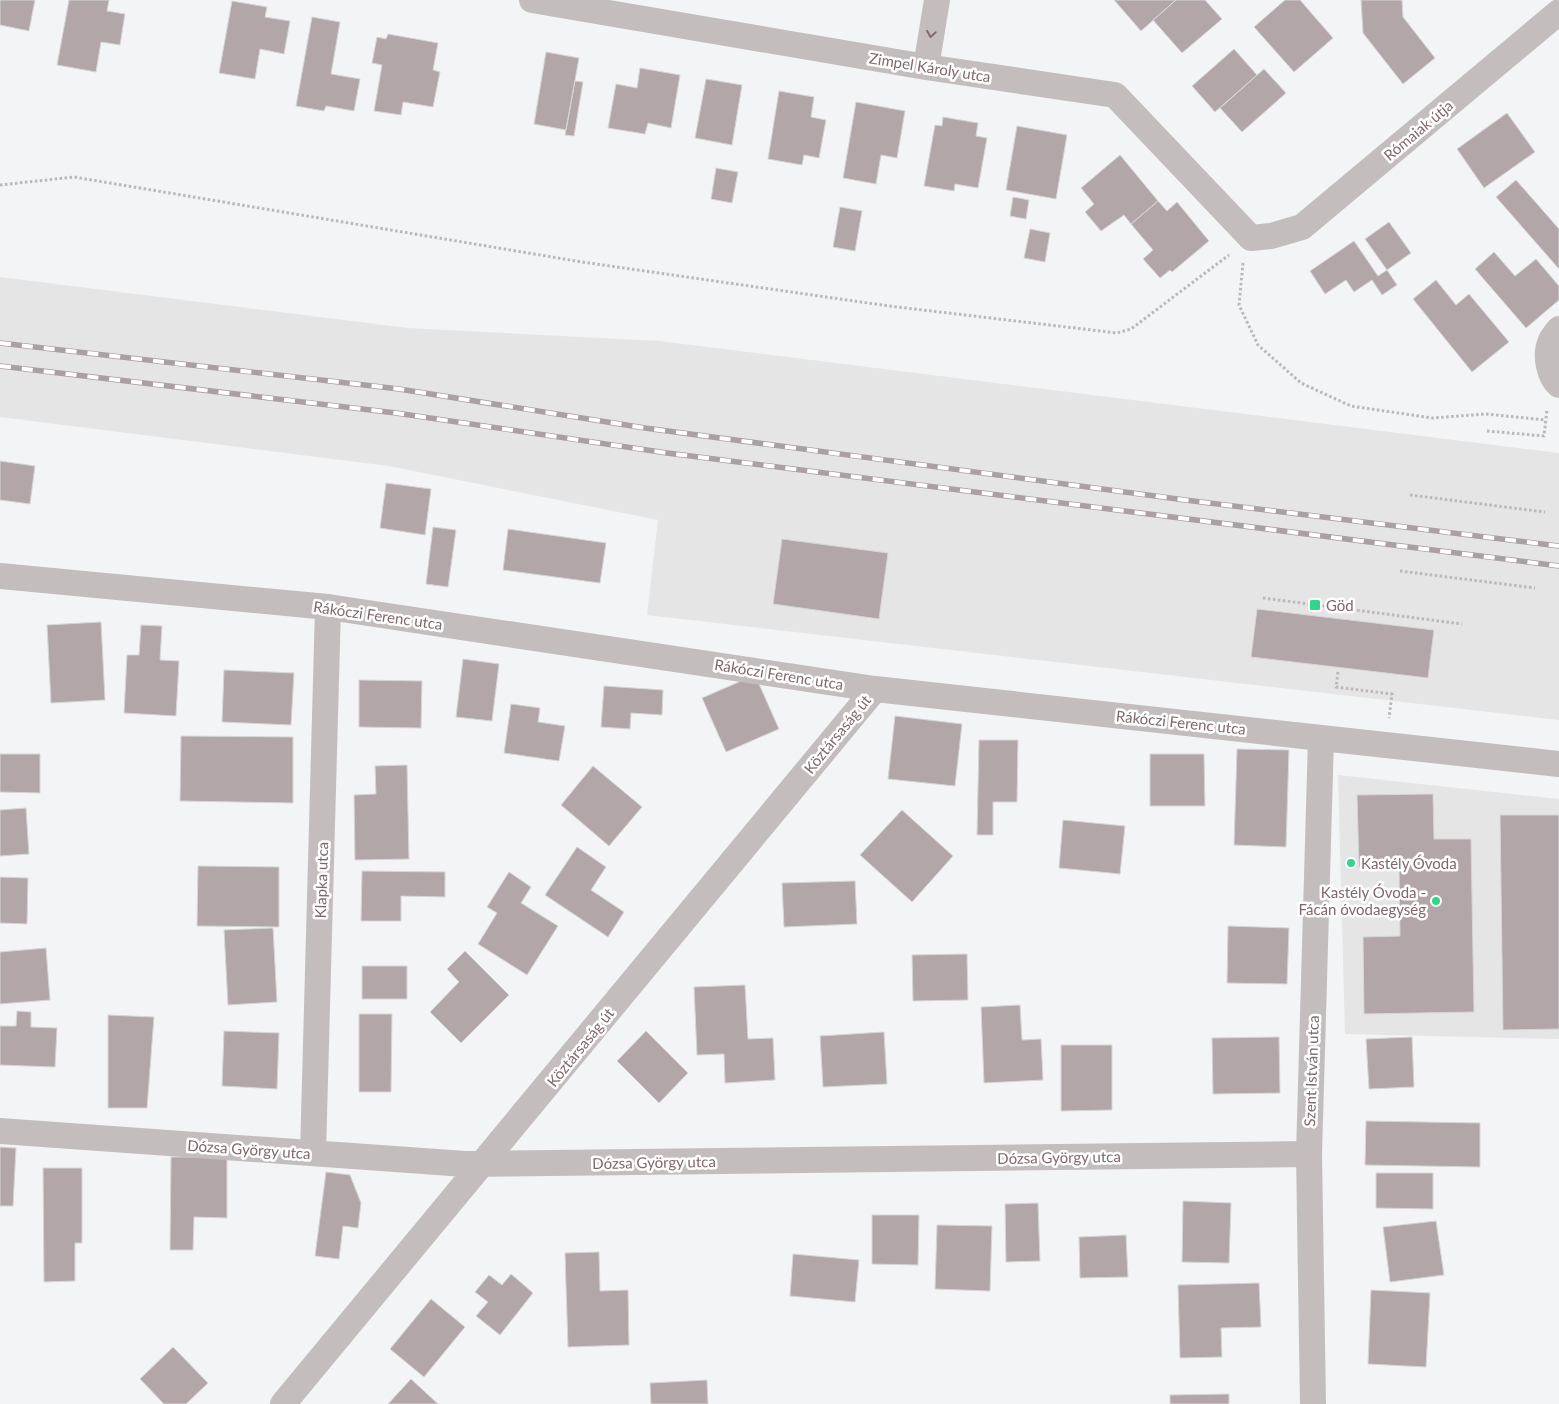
<svg xmlns="http://www.w3.org/2000/svg" width="1559" height="1404" viewBox="0 0 1559 1404" font-family="Lato,sans-serif">
  <rect width="100%" height="100%" fill="#f2f4f5"/>
  <path fill="#e6e5e6" d="M0,277L408,328L659,341L1559,453V720L647,615L658,520L389,466L0,417Z
    M1338,775L1559,799V1039L1345,1034Z"/>
  <path fill="#b3a6a9" stroke="#d5d6d7" d="M0,0H35L29,31L0,25Z
    M69,0H109L107,11L125,14L120,45L101,42L96,72L57,65Z
    M1114,0H1176L1141,31Z
    M1176,0H1205L1222,19L1182,53L1153,20Z
    M1285,0H1300L1333,38L1294,72L1254,27Z
    M1361,0H1402L1403,17L1435,58L1403,84L1363,33Z
    M232,1L267,7L265,17L290,21L284,54L260,49L255,79L219,73Z
    M312,17L340,22L331,74L360,79L354,111L326,106L324,111L296,106Z
    M388,34L438,43L433,70L440,72L433,107L403,102L401,115L374,111L382,65L372,63L377,37L386,39Z
    M1234,49L1257,75L1215,112L1192,86Z
    M546,52L579,58L566,130L534,124Z
    M640,68L680,75L671,128L648,123L645,134L608,128L616,84L637,88Z
    M1264,69L1286,93L1242,132L1220,108Z
    M706,79L742,85L732,145L695,138Z
    M575,81L583,82L574,136L565,135Z
    M779,91L814,97L811,117L826,120L819,158L804,155L802,165L768,159Z
    M856,102L905,111L897,158L881,155L876,184L843,178Z
    M1507,113L1535,152L1484,188L1457,149Z
    M943,117L978,123L976,136L987,138L978,188L955,184L954,191L924,186L935,125L942,126Z
    M1017,126L1067,135L1056,199L1006,190Z
    M1120,155L1158,201L1131,224L1124,215L1101,231L1085,212L1094,204L1081,188Z
    M716,168L738,172L732,203L711,199Z
    M1516,180L1559,229V269L1496,197Z
    M1013,197L1029,200L1026,219L1010,216Z
    M1158,201L1167,211L1177,202L1209,241L1172,272L1170,270L1160,278L1143,259L1153,250L1131,224Z
    M840,207L862,211L855,251L833,247Z
    M1389,222L1411,253L1387,270L1365,239Z
    M1030,229L1050,233L1045,262L1024,258Z
    M1354,241L1378,276L1387,270L1397,285L1382,295L1372,280L1354,292L1346,280L1325,294L1310,271Z
    M1494,252L1515,276L1536,259L1559,286V300L1526,328L1475,269Z
    M1436,280L1456,305L1469,294L1509,342L1472,372L1413,299Z
    M0,461L35,466L30,504L0,500Z
    M386,483L431,489L425,535L380,528Z
    M433,527L456,530L448,587L426,584Z
    M508,529L606,543L600,583L503,570Z
    M782,539L888,553L879,619L773,604Z
    M1257,609L1434,630L1428,678L1251,657Z
    M101,622L105,700L51,703L47,625Z
    M141,625L162,626L160,660L179,661L176,716L124,713L127,655H139Z
    M463,659L499,664L492,721L456,717Z
    M224,670L294,673L291,725L222,722Z
    M755,675L779,729L726,752L702,698Z
    M359,680L422,681L421,728L359,727Z
    M604,686L663,690L662,715L631,713L630,729L601,727Z
    M511,704L540,708L538,722L565,726L559,761L504,753Z
    M895,716L962,724L955,786L888,779Z
    M181,736L293,737V803L180,801Z
    M979,740H1018L1017,802H993V835H977Z
    M1237,749L1289,750L1286,847L1234,845Z
    M0,754H40V793L0,792Z
    M1150,754H1204L1205,806H1150Z
    M407,765L409,859L355,860L354,795L376,794L375,766Z
    M593,766L642,807L609,846L561,805Z
    M1433,794L1434,839H1471L1474,1012L1364,1014L1363,937L1400,936L1399,866L1359,867L1357,795Z
    M26,808L29,854L0,856V810Z
    M902,810L953,856L912,902L860,855Z
    M1500,815H1559V1029L1503,1030Z
    M1063,820L1125,826L1120,874L1059,868Z
    M577,847L606,867L591,890L624,912L608,937L545,895Z
    M198,866L279,867V927L197,926Z
    M362,871L445,872V897L401,896V921H361Z
    M509,872L531,887L521,903L558,926L527,975L478,944L497,913L487,907Z
    M0,877L28,878L27,924L0,923Z
    M855,881L857,924L784,927L782,883Z
    M1228,926L1289,928L1287,984L1227,983Z
    M273,928L277,1002L228,1005L224,930Z
    M46,948L50,1000L0,1004V952Z
    M465,951L509,995L461,1043L430,1012L459,982L447,969Z
    M967,954L968,1000L913,1001L912,955Z
    M362,966H407V999H362Z
    M745,985L748,1039L773,1038L775,1080L725,1083L724,1054L697,1055L694,987Z
    M1020,1005L1022,1040L1041,1039L1043,1080L984,1083L981,1007Z
    M17,1011L31,1012V1027L57,1028L55,1067L0,1065V1026H16Z
    M359,1014H392L391,1092H359Z
    M108,1015L154,1017L147,1108H108Z
    M224,1031L279,1033L277,1089L222,1086Z
    M646,1031L688,1073L659,1103L617,1061Z
    M884,1032L887,1084L823,1087L820,1036Z
    M1279,1037L1280,1093L1213,1094L1212,1038Z
    M1412,1037L1414,1087L1369,1089L1366,1039Z
    M1061,1045H1112V1110L1061,1111Z
    M1366,1121L1480,1123V1167L1365,1165Z
    M0,1147L16,1148L13,1206H0Z
    M171,1157H227V1218L194,1217L193,1250H170Z
    M43,1168H82V1243H75V1281L44,1282Z
    M326,1172L350,1175L361,1203L358,1228L343,1226L339,1259L315,1256Z
    M1376,1173H1433V1209L1376,1208Z
    M1183,1201L1231,1203L1229,1263L1182,1262Z
    M1038,1203L1040,1261L1006,1262L1005,1204Z
    M872,1215H919L918,1265L872,1264Z
    M1436,1221L1444,1275L1390,1282L1383,1227Z
    M937,1225L992,1226L990,1291L935,1289Z
    M1126,1235L1128,1277L1080,1278L1079,1237Z
    M599,1252L600,1291L628,1290L629,1345L568,1347L565,1253Z
    M793,1254L859,1260L855,1302L790,1296Z
    M511,1274L533,1293L500,1335L476,1316L488,1302L475,1292L489,1275L502,1285Z
    M1259,1283L1261,1327L1221,1328L1222,1357L1180,1358L1178,1285Z
    M1371,1290L1430,1293L1426,1367L1368,1364Z
    M431,1299L465,1327L424,1377L390,1349Z
    M173,1347L208,1383L186,1404H164L140,1379Z
    M411,1379L438,1404H388Z
    M707,1380L708,1404H651L650,1383Z
    M1229,1394V1404H1170V1395Z"/>
  <g fill="none" stroke-linecap="round" stroke-linejoin="round">
    <path stroke="#bcb7b8" stroke-width="3" stroke-dasharray="2.5 2.5" stroke-linecap="butt" d="M0,185L74,177L582,262L889,306L1117,333L1131,329L1229,255
      M1243,263L1239,305L1258,345L1301,383L1351,406L1432,418L1486,414L1545,420
      M1487,431L1544,436L1547,409
      M1410,495L1545,512
      M1400,571L1535,588
      M1263,598L1462,624
      M1338,672L1336,687L1392,694L1389,718"/>
    <path stroke="#c4bdbe" stroke-width="26" d="M532,0L926,67L1115,95L1251,238L1271,236L1302,227L1559,12
      M926,67L937,0
      M1559,329C1556,333 1551,338 1550,343C1545,355 1549,377 1559,385
      M0,576L328,607L875,689L1559,764
      M0,1131L465,1164L1309,1154
      M313,1153L328,607
      M283,1404L875,689
      M1313,1404L1309,1154L1321,738"/>
    <g stroke="#aa9fa1" stroke-width="5.5">
      <path id="rail" d="M0,343L399,389L645,428L1185,500L1559,546
        M0,366L396,413L667,453L1559,566"/>
    </g>
    <use href="#rail" stroke="#fff" stroke-width="4" stroke-dasharray="11" stroke-linecap="butt"/>
  </g>
  <defs><path id="oneway-chevron" d="M-2-3.5L2.5 0L-2 3.5" fill="none" stroke-width="1.6" stroke-linecap="round" stroke-linejoin="round" transform="scale(1.25)"/></defs>
  <use stroke="#846b71" href="#oneway-chevron" transform="translate(931 34) rotate(99)"/>
  <g fill="#32d58a" stroke="#fff" stroke-width="2">
    <rect x="1309" y="599" width="12" height="12" rx="2.5"/>
    <circle cx="1351" cy="863" r="5"/>
    <circle cx="1436" cy="901" r="5"/>
  </g>
  <g text-anchor="middle" dominant-baseline="central" stroke-width="5" stroke-linejoin="round" paint-order="stroke">
    <g font-size="15" fill="#81676d" stroke="#fff">
      <text transform="translate(930 67) rotate(9)">Zimpel Károly utca</text>
      <text transform="translate(1418 130) rotate(-40)">Rómaiak útja</text>
      <text transform="translate(378 615) rotate(8)">Rákóczi Ferenc utca</text>
      <text transform="translate(779 674) rotate(9)">Rákóczi Ferenc utca</text>
      <text transform="translate(1181 722) rotate(6)">Rákóczi Ferenc utca</text>
      <text transform="translate(837 734) rotate(-51)">Köztársaság út</text>
      <text transform="translate(321 880) rotate(-88)">Klapka utca</text>
      <text transform="translate(580 1047) rotate(-51)">Köztársaság út</text>
      <text transform="translate(1311 1071) rotate(-88)">Szent István utca</text>
      <text transform="translate(249 1149) rotate(4)">Dózsa György utca</text>
      <text transform="translate(1059 1157) rotate(-1)">Dózsa György utca</text>
      <text transform="translate(654 1162) rotate(-1)">Dózsa György utca</text>
    </g>
    <g font-size="15" fill="#81676d" stroke="#fff" text-anchor="start">
      <text x="1326" y="605">Göd</text>
      <text x="1361" y="863">Kastély Óvoda</text>
      <text x="1426" y="892" text-anchor="end">Kastély Óvoda -<tspan x="1426" dy="17">Fácán óvodaegység</tspan></text>
    </g>
  </g>
</svg>
